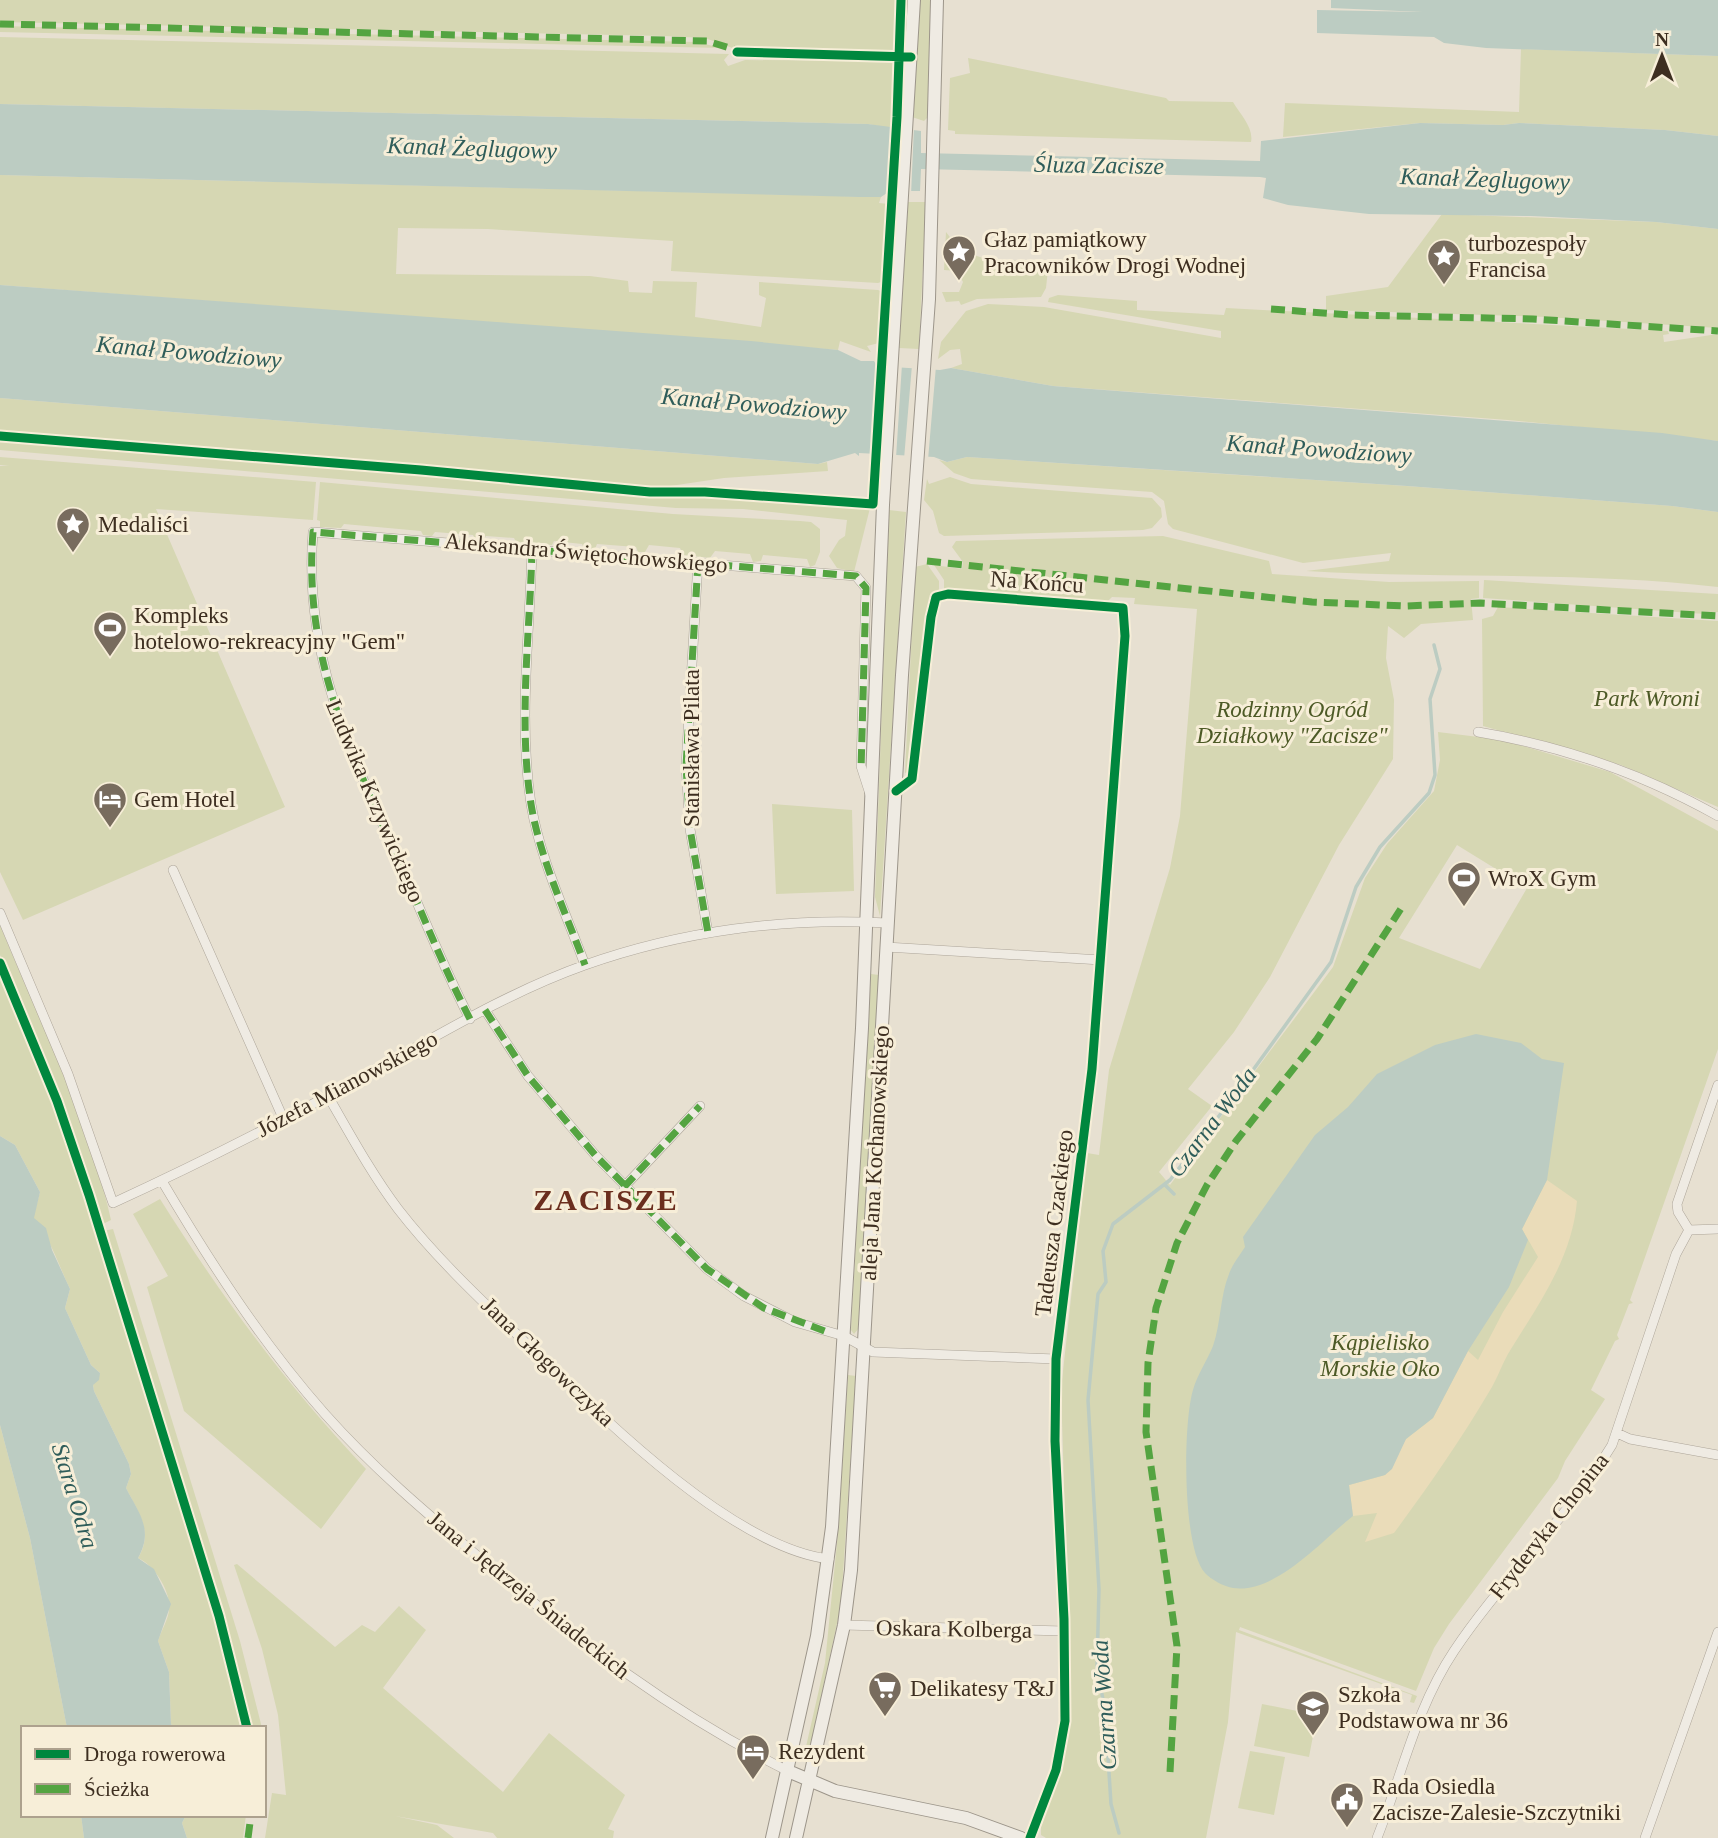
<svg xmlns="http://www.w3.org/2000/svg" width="1718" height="1838" viewBox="0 0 1718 1838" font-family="'Times New Roman',serif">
  <rect width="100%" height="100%" fill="#e7e0d1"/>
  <path fill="#d6d7b3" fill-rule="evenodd" d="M0,0H898L894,54L738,50L705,38L665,36L0,22Z
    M920,0H931L928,117L924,121L912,117Z
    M0,26L696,42L722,48L0,32Z
    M0,37L729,54L724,60L728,66L745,60L894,61V129L868,124L0,104Z
    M1521,49L1718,56V136L1665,130L1519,123L1503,125L1420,123L1283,137L1285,103L1519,112Z
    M968,58L1166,98L1169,101L1233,102C1240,114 1254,128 1251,142L955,134V131L948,130L950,78L970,73Z
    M0,175L881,197L879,203L889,204L884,281L878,283L671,271L673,241L488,229L398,228L396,274L590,276L628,281L629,292L652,293L653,281L697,282L695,317L761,327L766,298L759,295V282L878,290L883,292L879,343L867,346L871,352L840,341L838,350L0,285Z
    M908,202H926L919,349L899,348Z
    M1442,214L1656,222L1718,229V328L1546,317L1326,310V296L1388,287Z
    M946,232C972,269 1008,259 1049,260L1046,288L1041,297L977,299L961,305L959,301L946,302L942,292H959L963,282L957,271L944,270Z
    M1058,295L1137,301V310L1224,315L1226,308L1668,331L1669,334L1663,335L1664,342L1718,334V441L1508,420L1053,386L951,368L962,364L960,349L950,350L938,359L941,342L966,311L988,304L1044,307L1221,338V331L1048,302L1049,298Z
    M0,398L818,464L827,462L828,471L724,478L650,489L477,475L421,467L0,433Z
    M0,439L423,472L457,478L650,495H711L870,508L854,572L837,568L829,556L839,540L845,536L847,520L743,509L676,508L0,450Z
    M0,457L316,482L313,520L156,509L285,807L23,920L0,872V466H9L0,465Z
    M967,457L1406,486L1672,506L1718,512V587C1581,571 1443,579 1306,571L1389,561L1391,553L1303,563L1173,529L1168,524L1164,501L1152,492L971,479L954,473L939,460L947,462Z
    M950,477L971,484L1152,498L1161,508L1162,517L1152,528L1143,530L944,536L939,533L933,511L924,500L927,479L929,484Z
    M320,482L673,514L800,521L811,522L820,529V552L815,565L810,567L807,559L763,555L761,561L753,562L750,554L715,551L710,558L683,555L680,548L649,545L645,552H638L636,547L597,544L595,549L584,548L582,544L554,541L552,545L516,542L514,538L486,536L483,540L475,539L473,535L435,532L432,536L423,535L421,531L344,524L341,528L320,527V521L317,520Z
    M889,510L906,512L880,916L875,897Z
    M1163,536L1269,561L1272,574L1389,582L1479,581V598L1471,599L1473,620L1421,624L1404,638L1388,626L1386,658L1394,700L1393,759L1339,845L1270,977L1234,1032L1188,1089L1212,1106L1159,1172L1170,1185L1333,967L1365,878L1387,844L1434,791L1440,760L1438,732L1503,740L1610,772L1718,831V1049L1630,1300L1633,1303L1629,1304L1617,1335L1619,1339L1615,1341L1591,1390L1605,1399L1565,1461L1558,1478L1449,1624L1434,1648L1416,1691L1240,1627L1239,1630L1417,1696L1414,1703L1410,1702L1412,1695L1236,1632L1228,1722L1206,1838H1046L1041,1835V1827L1064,1759L1071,1710L1061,1389L1087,1153L1099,1155L1109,1070L1170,868L1180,816L1197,609L1134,604L1135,598L1112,597L1108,601L944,589V580L934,565L962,569L963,562L952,547L956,541ZM1457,845L1527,888L1480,969L1399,938Z
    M927,564L939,581V591L928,604L908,772L905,773L915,567Z
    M1484,580L1718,594V612L1705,614L1483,598Z
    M1498,607L1718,621V807L1621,765L1483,726L1482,619L1493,616Z
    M772,804L852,810L854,891L776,894Z
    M0,925C39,1021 89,1118 111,1220L103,1224L52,1083L0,955Z
    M0,974L53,1100L78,1175L224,1645L243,1728H175L171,1724L169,1672L158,1641C161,1631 169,1618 169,1609C171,1591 154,1565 138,1558C154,1532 138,1512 126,1488L131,1474L129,1464L94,1391L93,1385L100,1373L91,1365L65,1308L70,1289C58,1264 51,1239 33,1218L40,1192L15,1145L0,1136Z
    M871,974L879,975L859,1328L854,1334L851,1330Z
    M160,1199C221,1296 287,1386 366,1469L321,1529L184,1411L147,1287L168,1276L133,1214Z
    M113,1229L240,1641L262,1728H249L234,1655L103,1231Z
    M848,1375L856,1376L841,1605L809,1752L805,1751L825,1663L838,1533Z
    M0,1425L30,1538L67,1728H23V1815H81L84,1838H0Z
    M237,1564L335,1647L362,1625L375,1632L399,1606L426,1630L383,1688L503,1792L549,1733L625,1795L608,1829L614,1831L613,1838H497L493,1833L395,1816L437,1825L454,1838H265L272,1793L286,1795L278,1715L262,1649L234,1565Z
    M1262,1704L1317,1715L1309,1757L1254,1746Z
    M1250,1751L1285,1757L1274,1815L1238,1808Z
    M186,1815H246L243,1838H187L182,1823Z"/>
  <path fill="#eadcb9" d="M1547,1180L1577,1201C1572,1258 1540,1302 1511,1349C1502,1363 1498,1378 1489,1392C1460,1441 1428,1487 1394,1533L1365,1542L1377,1513L1353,1516L1349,1485L1385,1475L1406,1439L1433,1418L1468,1351L1478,1360L1503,1312L1538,1257L1522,1229Z"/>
  <path fill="#bcccc2" d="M1331,0H1718V56L1486,48L1444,43L1434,37L1317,33V10L1422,12L1331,8Z
    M0,104L868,124L921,131V153L1260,161L1261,141L1420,123L1503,125L1519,123L1665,130L1718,136V229L1656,222L1531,216L1369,214L1288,205L1263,198L1266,178L1260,177L921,169L920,191H890L881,197H859L0,175Z
    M0,285L751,341L838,350L861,361H874L877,366L940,370L951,368L1053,386L1662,433L1718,441V512L1672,506L1407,486L967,457L947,462L934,457L859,453V456L855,453L818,464L0,398Z
    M1476,1034L1521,1043L1542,1059L1564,1063L1547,1180L1522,1229L1528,1240L1509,1287L1468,1351L1433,1418L1406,1439L1392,1469L1385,1475L1349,1485L1353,1516C1322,1540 1276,1594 1233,1588C1225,1587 1210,1579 1205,1573C1182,1548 1183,1423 1193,1390C1197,1375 1207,1361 1213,1346C1221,1323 1220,1296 1229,1274C1232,1265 1240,1255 1245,1247L1243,1237L1315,1135L1348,1107L1377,1074L1435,1045Z
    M0,1136L15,1145L40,1192L34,1218L46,1228L52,1250L70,1289L65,1308L91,1365L100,1373L99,1380L93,1385L94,1391L129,1464L131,1474L126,1488C139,1513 154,1530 138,1558L154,1569L171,1604L158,1641L169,1672L171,1724L175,1728H67L30,1538L0,1425Z
    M81,1815H186L182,1823L187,1838H84Z"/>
  <path fill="#e7e0d1" d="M895,126L914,127L911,195L890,194Z
    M879,363L902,364L896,458L873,457Z
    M912,365L936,366L928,460L904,459Z"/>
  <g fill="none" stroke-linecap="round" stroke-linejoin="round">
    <path stroke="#bcccc2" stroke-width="3.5" d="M1165,1185L1174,1194
      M1119,1833L1111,1804L1105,1710L1097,1668L1099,1589L1088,1400L1098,1294L1106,1282L1103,1251L1113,1224L1170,1180L1232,1099L1331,962L1356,887L1380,847L1429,793L1435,775L1430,699L1440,669L1434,645"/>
    <g stroke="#ada599" stroke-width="10">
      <path id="street" d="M532,549C530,633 518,720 531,804C540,859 566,913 585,965
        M698,562L686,766L690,829L708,933
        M1478,732C1563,746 1643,774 1718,816
        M896,791L912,779L931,617L936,597L948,594L1123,608L1125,636L1092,1069L1056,1359L1055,1441L1064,1619L1065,1721L1056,1770L1030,1838
        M173,870L283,1118
        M0,913L68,1074L113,1203C196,1165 279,1123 359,1079C432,1039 506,993 585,965C681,931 786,917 887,923
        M886,947L1101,960
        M485,1010L528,1076L596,1156L707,1269L744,1296L795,1322L844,1336L873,1352L1056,1359
        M470,1019C444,969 423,915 400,863C351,753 303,656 313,532L856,576L866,588L861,766L870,794
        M328,1096C350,1134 371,1173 398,1209C435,1257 482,1301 526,1343C596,1411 730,1547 829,1559
        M162,1181C210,1262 262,1343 325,1414C372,1467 426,1513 480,1558C575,1639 675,1715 788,1771
        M624,1187L700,1106
        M1689,1230L1678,1212L1677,1204L1718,1085
        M1689,1230L1718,1229
        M1617,1433L1630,1439L1718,1455
        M844,1625L1064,1631
        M1377,1838C1402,1775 1416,1708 1454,1651C1502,1579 1567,1519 1612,1445L1676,1254L1689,1230
        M1645,1838L1718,1632"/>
    </g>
    <g stroke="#9c958a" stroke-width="14">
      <path id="secondary" d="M788,1771L835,1791L966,1818L1021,1838
        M772,1838L817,1636L832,1527L862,1028L883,505L914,0
        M796,1838L844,1625L851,1570L902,675L929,299L937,0"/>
    </g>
    <use href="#street" stroke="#efebe3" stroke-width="9"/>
    <use href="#secondary" stroke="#efebe3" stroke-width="12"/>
    <path stroke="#54a441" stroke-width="7" stroke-dasharray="14 7" stroke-linecap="butt" d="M0,24L707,41L743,52
      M1271,309L1350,315L1533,319L1718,331
      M532,549C530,633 518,720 531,804C540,859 566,913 585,965
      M927,561L1312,602L1405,606L1480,603L1718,616
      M698,562L686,766L690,829L708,933
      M485,1010L528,1076L596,1156L707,1269L764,1308L827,1332
      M470,1019C444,969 423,915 400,863C351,753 303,656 313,532L856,576L866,588L861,770
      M624,1187L700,1106
      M1170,1772L1177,1646L1146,1432L1148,1363L1156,1308L1177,1243L1207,1185L1236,1141L1317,1039L1404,904
      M248,1838L251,1815"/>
    <g stroke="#f7eed8" stroke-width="13">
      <path id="cycleway" d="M737,52L911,57
        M0,436L421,470L650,492H705L873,504L897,117L901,0
        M896,791L912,779L931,617L936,597L948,594L1123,608L1125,636L1092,1069L1056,1359L1055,1441L1064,1619L1065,1721L1056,1770L1030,1838
        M0,963L57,1101L89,1195L219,1616L247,1728"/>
    </g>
    <use href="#cycleway" stroke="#00873e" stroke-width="9"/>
  </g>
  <defs>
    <g id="sight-pin" transform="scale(1.75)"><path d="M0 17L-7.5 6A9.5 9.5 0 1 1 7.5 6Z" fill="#786c5e" stroke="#f7eed8"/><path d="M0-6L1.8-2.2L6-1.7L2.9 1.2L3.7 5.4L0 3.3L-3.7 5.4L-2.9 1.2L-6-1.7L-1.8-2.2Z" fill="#fff"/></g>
    <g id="stadium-pin" transform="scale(1.75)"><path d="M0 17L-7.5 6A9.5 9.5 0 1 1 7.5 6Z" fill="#786c5e" stroke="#f7eed8"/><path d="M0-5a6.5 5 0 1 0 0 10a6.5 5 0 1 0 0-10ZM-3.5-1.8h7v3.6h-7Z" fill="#fff"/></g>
    <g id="hotel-pin" transform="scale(1.75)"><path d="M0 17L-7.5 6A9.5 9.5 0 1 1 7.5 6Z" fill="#786c5e" stroke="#f7eed8"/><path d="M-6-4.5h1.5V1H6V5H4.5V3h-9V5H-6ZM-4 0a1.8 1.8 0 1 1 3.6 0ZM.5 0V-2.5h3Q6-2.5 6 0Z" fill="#fff"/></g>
    <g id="supermarket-pin" transform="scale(1.75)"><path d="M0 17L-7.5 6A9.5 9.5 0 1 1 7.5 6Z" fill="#786c5e" stroke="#f7eed8"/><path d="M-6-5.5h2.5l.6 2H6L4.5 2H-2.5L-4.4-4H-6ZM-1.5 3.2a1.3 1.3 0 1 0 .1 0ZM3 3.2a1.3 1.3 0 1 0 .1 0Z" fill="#fff"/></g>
    <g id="school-pin" transform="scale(1.75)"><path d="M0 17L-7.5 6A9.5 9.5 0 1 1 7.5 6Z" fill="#786c5e" stroke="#f7eed8"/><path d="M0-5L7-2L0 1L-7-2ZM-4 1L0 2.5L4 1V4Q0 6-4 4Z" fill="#fff"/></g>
    <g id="civic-pin" transform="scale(1.75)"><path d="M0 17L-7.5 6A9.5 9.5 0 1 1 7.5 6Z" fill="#786c5e" stroke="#f7eed8"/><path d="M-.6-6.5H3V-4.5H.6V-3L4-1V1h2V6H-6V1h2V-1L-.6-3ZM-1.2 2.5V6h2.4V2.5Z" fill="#fff"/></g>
  </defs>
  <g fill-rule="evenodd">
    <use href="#sight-pin" x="959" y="252"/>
    <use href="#sight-pin" x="1444" y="256"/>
    <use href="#sight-pin" x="73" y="524"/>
    <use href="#stadium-pin" x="110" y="628"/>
    <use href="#hotel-pin" x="110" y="799"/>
    <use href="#stadium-pin" x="1464" y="878"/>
    <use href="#supermarket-pin" x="885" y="1688"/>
    <use href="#school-pin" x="1313" y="1707"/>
    <use href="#hotel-pin" x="753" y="1751"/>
    <use href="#civic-pin" x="1347" y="1799"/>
  </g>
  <g text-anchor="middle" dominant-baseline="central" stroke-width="6" stroke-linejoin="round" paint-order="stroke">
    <g font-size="23" fill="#3d2e20" stroke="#f7eed8" text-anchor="start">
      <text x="984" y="239">Głaz pamiątkowy<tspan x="984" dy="26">Pracowników Drogi Wodnej</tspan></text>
      <text x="1468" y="243">turbozespoły<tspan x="1468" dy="26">Francisa</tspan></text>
      <text x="98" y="524">Medaliści</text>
      <text x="134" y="615">Kompleks<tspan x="134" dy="26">hotelowo-rekreacyjny "Gem"</tspan></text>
      <text x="134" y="799">Gem Hotel</text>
      <text x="1488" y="878">WroX Gym</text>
      <text x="910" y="1688">Delikatesy T&amp;J</text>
      <text x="1338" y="1694">Szkoła<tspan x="1338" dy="26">Podstawowa nr 36</tspan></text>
      <text x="778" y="1751">Rezydent</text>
      <text x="1372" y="1786">Rada Osiedla<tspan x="1372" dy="26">Zacisze-Zalesie-Szczytniki</tspan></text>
    </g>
    <g font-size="23" fill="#3d2e20" stroke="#f7eed8">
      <text transform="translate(586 553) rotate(5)">Aleksandra Świętochowskiego</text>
      <text transform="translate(1037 582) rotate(4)">Na Końcu</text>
      <text transform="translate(691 748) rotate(-90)">Stanisława Pilata</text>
      <text transform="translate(375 801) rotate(67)">Ludwika Krzywickiego</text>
      <text transform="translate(347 1084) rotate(-28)">Józefa Mianowskiego</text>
      <text transform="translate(875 1153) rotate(-87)">aleja Jana Kochanowskiego</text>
      <text transform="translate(1054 1223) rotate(-83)">Tadeusza Czackiego</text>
      <text transform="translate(548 1362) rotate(44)">Jana Głogowczyka</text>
      <text transform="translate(1549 1526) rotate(-52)">Fryderyka Chopina</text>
      <text transform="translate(529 1595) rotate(39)">Jana i Jędrzeja Śniadeckich</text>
      <text transform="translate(954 1629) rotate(1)">Oskara Kolberga</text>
    </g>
    <g font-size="23" font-style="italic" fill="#4d5a26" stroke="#f7eed8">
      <text x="1647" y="698">Park Wroni</text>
      <text x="1292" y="709">Rodzinny Ogród<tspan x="1292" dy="26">Działkowy "Zacisze"</tspan></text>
      <text x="1380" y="1342">Kąpielisko<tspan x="1380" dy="26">Morskie Oko</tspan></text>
    </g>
    <g font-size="24" font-style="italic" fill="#2f5d5a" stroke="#f7eed8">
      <text transform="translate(472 148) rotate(2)">Kanał Żeglugowy</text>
      <text transform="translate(1099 165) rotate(1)">Śluza Zacisze</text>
      <text transform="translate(1485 179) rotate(2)">Kanał Żeglugowy</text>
      <text transform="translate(189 352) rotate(5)">Kanał Powodziowy</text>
      <text transform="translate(754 404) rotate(5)">Kanał Powodziowy</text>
      <text transform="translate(1319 449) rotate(4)">Kanał Powodziowy</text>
      <text transform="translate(1212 1122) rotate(-53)">Czarna Woda</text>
      <text transform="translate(75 1496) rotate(73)">Stara Odra</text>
      <text transform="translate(1104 1705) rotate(-94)">Czarna Woda</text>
    </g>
    <g font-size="30" font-weight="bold" letter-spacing="2" fill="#6b2e1e" stroke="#f7eed8">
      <text x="606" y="1199">ZACISZE</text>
    </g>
  </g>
  <rect x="21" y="1726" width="245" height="91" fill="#f7eed8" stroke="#ada18e" stroke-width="2"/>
  <rect x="35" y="1749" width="35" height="10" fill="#00873e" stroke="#ada18e" stroke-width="2"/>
  <text x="84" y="1761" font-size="21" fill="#3d2e20">Droga rowerowa</text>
  <rect x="35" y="1784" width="35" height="10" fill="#54a441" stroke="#ada18e" stroke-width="2"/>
  <text x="84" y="1796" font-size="21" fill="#3d2e20">Ścieżka</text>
  <g transform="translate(1662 56)" stroke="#f7eed8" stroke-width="5" paint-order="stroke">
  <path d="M0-5L12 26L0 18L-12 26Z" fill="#3d2e20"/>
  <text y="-10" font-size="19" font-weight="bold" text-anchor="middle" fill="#3d2e20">N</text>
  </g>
</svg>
